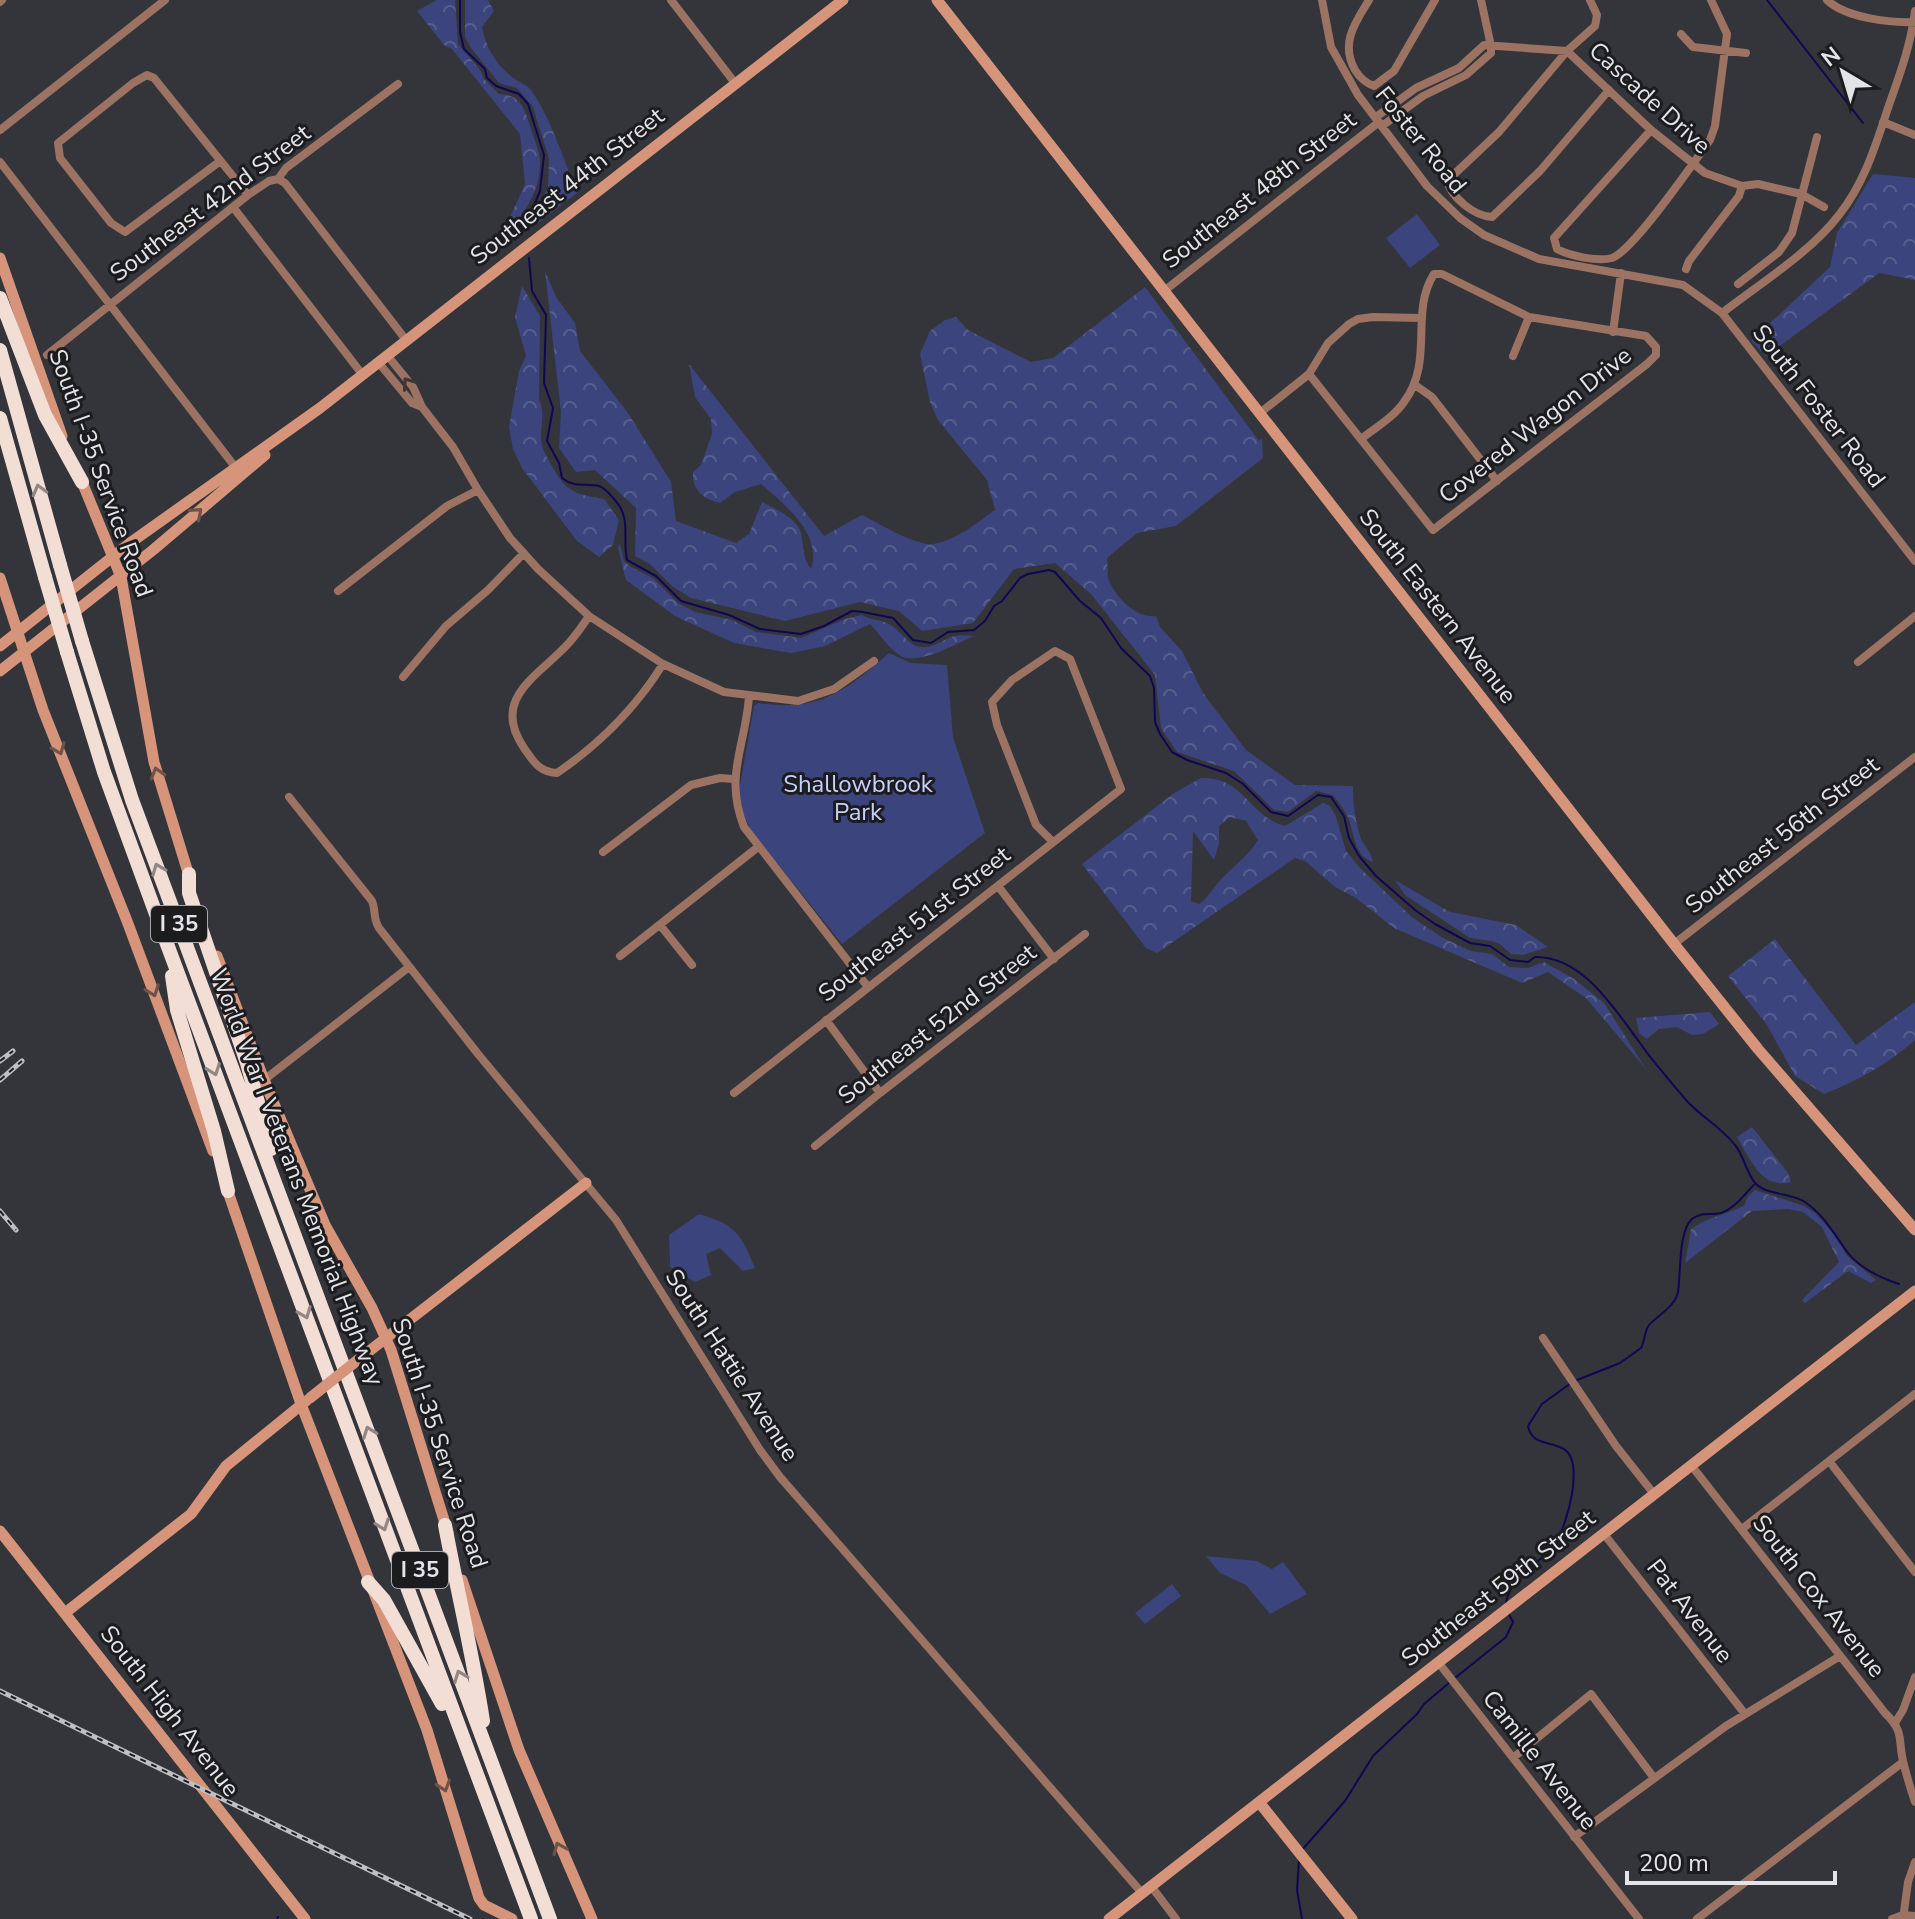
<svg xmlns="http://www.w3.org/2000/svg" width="1915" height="1919" viewBox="0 0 1915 1919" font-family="'Nunito Sans',sans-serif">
  <defs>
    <pattern id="forest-crowns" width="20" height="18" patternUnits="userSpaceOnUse" patternTransform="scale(2)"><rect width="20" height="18" fill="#3b447c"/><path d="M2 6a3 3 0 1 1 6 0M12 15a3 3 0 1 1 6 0" fill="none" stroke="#575f8f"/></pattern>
  </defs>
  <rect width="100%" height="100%" fill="#33353a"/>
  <path fill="#3b447c" d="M1417,214L1440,245L1410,268L1386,238Z
    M889,653L911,663L947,665L953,737L985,833L842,944L753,833L743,814L739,791L754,706L758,703C819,712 845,692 889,653Z
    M699,1214C736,1225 740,1232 755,1268L743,1271L720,1248L706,1254L711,1275L695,1282L670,1267L669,1235Z
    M1206,1556L1257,1561L1272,1569L1283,1562L1307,1594L1270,1614L1246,1585L1220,1573Z
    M1172,1584L1181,1596L1145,1624L1135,1613Z"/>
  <path fill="url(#forest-crowns)" fill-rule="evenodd" d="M437,0H455L458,44L480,70L484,79L499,94C520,95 524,107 530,126C533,137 540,151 540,162C541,187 526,212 510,229L511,215L525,184L520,134L452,49L444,45L417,11Z
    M465,0H488L494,11L482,27C486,48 497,67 515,79C520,83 526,84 530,89C549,113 565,163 577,193L538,223L533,217L548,187L549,159L533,107L517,88L499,83L471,48L465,37Z
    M1873,174L1915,178V280L1879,273L1766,356L1751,341L1830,267L1837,233Z
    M545,271L556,297L575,323L580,351L628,413L671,482L676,521L736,543L749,534L762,502C775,509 796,517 801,533C804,547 802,558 811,569C823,534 784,504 761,484L735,492L720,503C703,499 692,490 693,472L701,465L712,434L711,419L695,397L689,364L824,536L862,515C878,523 916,546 933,544C956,541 978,522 995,510L987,480L938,420L930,402L920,354L930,331L945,320L956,317L968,330L1031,362L1053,358L1145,287L1259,441L1262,438L1263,458L1176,526L1137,533L1107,558C1108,564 1107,572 1108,578C1114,596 1136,619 1156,616L1160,627L1182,651L1203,693L1246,750L1295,785L1353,786C1353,805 1355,821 1361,839C1365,847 1371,852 1373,862C1353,855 1355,834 1348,817C1344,809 1338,802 1333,795L1316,791L1288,812L1274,810L1234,771L1177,752L1161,728L1155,675L1091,594L1055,563L1014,569L973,623L922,631L899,611L860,602L785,621L691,598L673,587L650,564L635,556L636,508L595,470L576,472L559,448L561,412Z
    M522,286L540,316L539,399C545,413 541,423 541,437C541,447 545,453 549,461C565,490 571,494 604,499L619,520L613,545L599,557L577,541L522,468L513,449L509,427L519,371L526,356L515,317Z
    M620,544L624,561L631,567L653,578L678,603L695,612L732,620L756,632L801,638L845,619L862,615C870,620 878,619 887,623C902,629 910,653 931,646C951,639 950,633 974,636C958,643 917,666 901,656C889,649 880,634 870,624L825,646L791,653L734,643L675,616L626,580L618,548Z
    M1201,778C1245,777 1247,815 1285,826L1323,803L1330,806L1336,817L1346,851L1360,868L1413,918L1443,938L1471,951L1492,954L1509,967L1528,968L1544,962L1574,979L1604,1003L1646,1069L1586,998L1548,972L1522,983L1394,928L1356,898L1335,887L1305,861L1295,858L1157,953L1146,948L1082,864L1174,793ZM1230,817L1246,821L1258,840C1247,858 1230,868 1217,884C1210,892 1208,898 1199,904L1191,901L1193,831L1214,860L1219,844V826Z
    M1395,880L1450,912L1516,925L1548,947L1523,955L1511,954L1500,944L1492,941L1470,938L1405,895Z
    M1775,939L1856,1045L1915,1002V1040C1888,1064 1857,1081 1824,1094L1795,1076L1767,1025L1728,976Z
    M1710,1012L1719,1024L1703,1034L1692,1035L1677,1027L1659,1029L1647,1039L1639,1033L1636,1018Z
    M1752,1127L1788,1173L1791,1182C1761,1190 1750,1158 1737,1137Z
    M1755,1190L1804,1206L1815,1213L1833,1233L1847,1256L1876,1280L1871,1283L1848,1271L1805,1303L1802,1300L1839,1262L1822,1227L1803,1212L1788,1209L1752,1211L1685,1263L1691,1229C1706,1218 1726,1214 1744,1206L1748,1196Z"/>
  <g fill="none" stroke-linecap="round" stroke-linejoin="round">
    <path stroke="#110655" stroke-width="2" d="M460,0V32L464,49L485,69L487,78L496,86L519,94L528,104L544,155L540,191L530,215L515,228V240
      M1767,0L1863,123
      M529,258L532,291L546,315L544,383L553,408L547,441L559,463L562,478C574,488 586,483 599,486C605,488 610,494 614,499C632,518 622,537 627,560L656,576L681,601L729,615L760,629L801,634L824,626L852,611L863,612L893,618L913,640L931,643L948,632L974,630L985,621L994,606L1002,601L1020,578L1028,574L1049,570L1055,572L1080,601L1101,618L1121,648L1150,676L1154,688L1155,722L1160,734L1172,752L1187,760L1226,773L1243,784L1271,812L1288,816L1318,795L1331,797L1344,816L1349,838L1359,856L1376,876L1415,910L1435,924L1470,943L1490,946L1510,960L1528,962L1535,957C1583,956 1615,1010 1640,1043C1653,1062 1671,1082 1686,1100C1701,1117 1721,1127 1735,1145C1744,1156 1746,1172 1755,1183C1767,1196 1790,1192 1805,1202C1825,1216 1834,1234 1848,1253C1860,1268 1881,1278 1899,1284
      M1577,1380L1620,1363L1641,1348C1645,1341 1644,1332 1649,1325C1659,1314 1675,1307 1678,1292C1681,1274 1678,1231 1692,1219C1702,1211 1710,1216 1721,1213C1736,1208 1744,1194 1754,1185
      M1506,1603C1510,1575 1542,1564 1556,1542C1567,1525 1586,1459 1562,1448C1548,1441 1532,1445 1528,1426L1542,1404L1571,1383
      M1455,1678L1506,1637L1513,1622L1508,1613
      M1302,1850L1345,1801L1373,1756L1417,1714L1424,1704L1450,1682
      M1299,1860L1297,1890L1302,1919
      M277,1919L278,1917"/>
    <path stroke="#9c7362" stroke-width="8" d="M671,0L735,83
      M1322,0L1331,47L1358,95L1427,186L1460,218L1484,235L1539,259L1683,285L1722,313L1915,561
      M1369,0C1355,23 1340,43 1355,70C1360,78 1365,83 1374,86L1394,71L1435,0
      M1481,0L1491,46
      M1590,0L1597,15L1595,26L1567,51L1499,132L1447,181C1452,198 1474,216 1492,217L1540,171L1609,90
      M1827,0C1846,18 1890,23 1915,22
      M0,2L2,0
      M1681,34L1693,47L1746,53
      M1376,117L1416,88L1459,68L1484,45L1567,51L1651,130L1705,173L1742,186L1758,184L1801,194L1824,207
      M1883,122L1915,135
      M1382,126L1423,96L1466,75L1491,53V46
      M0,130L165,0
      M1651,130L1554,238L1557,249C1570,256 1598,262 1612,258C1633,251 1694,162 1710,140L1715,126L1727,34L1711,0
      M0,162L239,472
      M219,162L125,232L111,223L60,158L58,143L133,83L147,75L154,78L248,195
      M278,179L285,183L406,340
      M233,207L362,374
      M1686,269L1689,261L1739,196L1742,186
      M1738,284L1779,252L1792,233L1817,137
      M1164,291L1379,122
      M1722,313C1759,284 1810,253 1839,215C1865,182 1876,144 1889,105C1900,74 1911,44 1915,11
      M1613,332L1621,273
      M47,355L248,195L269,181L278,179L286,168L398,84
      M1513,356L1529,317
      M378,362L412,403L422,407L413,387L387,355
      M1309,374L1433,530L1647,364L1656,355V347L1646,336L1529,317L1442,274H1434C1409,313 1435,360 1404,402C1394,417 1375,428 1361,439
      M1415,385L1432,397L1497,481
      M422,407L453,447L478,490L510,538L538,569L589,616L663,664L724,692L798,701L834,689L874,661
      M1260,413L1309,374L1328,343L1349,324L1358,319L1373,317L1422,318
      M338,591L447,506L478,490
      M589,616C581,628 573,640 562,650C533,679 492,701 524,748C534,762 539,772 557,773C601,743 635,709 663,664
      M1858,662L1915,616
      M403,677L446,626L488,590L524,553
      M749,697C745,748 724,776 744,827L868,987
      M289,797L372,901C376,911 373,919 379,928L478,1054L616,1220L760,1450L780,1477L1142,1893
      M603,852L691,785L720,778L733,779
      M998,886L1054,959
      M660,925L692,965
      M1674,944L1915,757
      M620,956L758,847
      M826,1020L880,1093
      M264,1080L409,967
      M734,1093L1121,789L1070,659L1055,651L1012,680L992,702L997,725L1036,825L1053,842
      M815,1146L880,1093L1085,934
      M1543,1338L1616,1446L1654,1494
      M1829,1461L1915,1572
      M1691,1465L1885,1713C1906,1733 1897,1741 1904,1765C1907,1777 1911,1790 1915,1802
      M1742,1529L1915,1394
      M1604,1534L1745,1714
      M1438,1662L1639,1919
      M1895,1723L1903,1710L1915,1677
      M1514,1757L1591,1694L1654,1778
      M1574,1837L1726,1726L1840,1656
      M1151,1886L1176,1919
      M1697,1919L1903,1762
      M1892,1919L1903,1915L1915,1916
      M1903,1919L1908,1882L1915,1862"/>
    <path stroke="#d6957a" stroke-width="11" d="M937,0L1674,944L1758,1049L1915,1230
      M0,258L62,436
      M80,477L121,577L154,762L190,879
      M0,578L43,710L127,921L213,1151
      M0,646L130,543L320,408L843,0
      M0,671L153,550L265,455
      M217,956L264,1080L325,1225L372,1308L391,1350L448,1533
      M226,1186L301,1404L427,1730L479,1898L484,1905L512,1919
      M359,1359L586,1183
      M0,1531L305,1919
      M462,1580L519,1750L592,1919
      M65,1613L191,1514L226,1466L306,1401
      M1259,1802L1352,1919
      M1109,1919L1915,1291"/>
    <path stroke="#f3ded6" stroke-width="14" d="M0,298L45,415L82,482
      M0,350L60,565
      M0,418L45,577
      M82,641L132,800L550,1919
      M67,652L104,772L167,944L531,1919
      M189,874V893L247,1063L271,1149
      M172,976L177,1010L214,1131L228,1191
      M445,1525C457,1590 473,1655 483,1721
      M368,1582L384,1600L442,1704"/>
    <g stroke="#bebfc2" stroke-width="5">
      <path id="rail" d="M0,1061L13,1051
        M0,1080L22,1061
        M0,1211L16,1230
        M0,1691L470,1919"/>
    </g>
    <use href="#rail" stroke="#1c1c1f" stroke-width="2" stroke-dasharray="6" stroke-linecap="butt"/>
    <path stroke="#d6957a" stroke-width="11" d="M310,1398L359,1359"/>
    <path stroke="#f3ded6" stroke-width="14" d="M60,565L82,641
      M45,577L67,652"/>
  </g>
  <defs><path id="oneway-chevron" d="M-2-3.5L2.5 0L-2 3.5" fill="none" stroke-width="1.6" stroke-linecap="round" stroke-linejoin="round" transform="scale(2)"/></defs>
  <use stroke="#423633" href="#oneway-chevron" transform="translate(408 383) rotate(-125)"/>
  <g stroke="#928784">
    <use href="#oneway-chevron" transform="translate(39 490) rotate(-105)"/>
    <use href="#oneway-chevron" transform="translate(158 869) rotate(-111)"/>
    <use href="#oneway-chevron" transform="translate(214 1070) rotate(70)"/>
    <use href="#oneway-chevron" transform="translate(305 1313) rotate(69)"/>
    <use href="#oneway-chevron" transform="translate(369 1432) rotate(-110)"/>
    <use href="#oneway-chevron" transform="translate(383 1525) rotate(70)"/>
    <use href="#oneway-chevron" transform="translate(460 1676) rotate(-111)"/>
  </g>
  <g stroke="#705248">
    <use href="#oneway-chevron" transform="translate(197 513) rotate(-41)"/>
    <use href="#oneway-chevron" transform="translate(59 749) rotate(68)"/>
    <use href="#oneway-chevron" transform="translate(157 773) rotate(-106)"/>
    <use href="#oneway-chevron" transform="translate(153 991) rotate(70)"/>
    <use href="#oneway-chevron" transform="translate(444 1786) rotate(72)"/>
    <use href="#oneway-chevron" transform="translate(559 1848) rotate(-113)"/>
  </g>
  <g text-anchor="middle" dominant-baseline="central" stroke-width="6" stroke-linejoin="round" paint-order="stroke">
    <g fill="#1c1c1f" stroke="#a7a8ab" stroke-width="2">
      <rect x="151" y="906" width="56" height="36" rx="6"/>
      <rect x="392" y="1552" width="56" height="36" rx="6"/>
    </g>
    <g font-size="22" font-weight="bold" fill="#e3e4e7">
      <text x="179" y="924">I 35</text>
      <text x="420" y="1570">I 35</text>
    </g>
    <g font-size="24" fill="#e3e4e7" stroke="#1c1c1f">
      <text transform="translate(1650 98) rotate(42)">Cascade Drive</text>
      <text transform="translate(1421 140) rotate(51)">Foster Road</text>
      <text transform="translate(567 186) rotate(-38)">Southeast 44th Street</text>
      <text transform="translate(1259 190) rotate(-38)">Southeast 48th Street</text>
      <text transform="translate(210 203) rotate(-37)">Southeast 42nd Street</text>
      <text transform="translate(1819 406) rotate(52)">South Foster Road</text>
      <text transform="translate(1535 425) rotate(-38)">Covered Wagon Drive</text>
      <text transform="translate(101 473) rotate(70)">South I-35 Service Road</text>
      <text transform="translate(1438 606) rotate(52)">South Eastern Avenue</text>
      <text transform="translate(1782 835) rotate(-38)">Southeast 56th Street</text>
      <text transform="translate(914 924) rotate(-38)">Southeast 51st Street</text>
      <text transform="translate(937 1024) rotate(-38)">Southeast 52nd Street</text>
      <text transform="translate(297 1177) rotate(69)">World War I Veterans Memorial Highway</text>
      <text transform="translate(732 1365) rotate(57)">South Hattie Avenue</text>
      <text transform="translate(440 1443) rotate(72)">South I-35 Service Road</text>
      <text transform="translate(1498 1588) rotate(-38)">Southeast 59th Street</text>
      <text transform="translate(1819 1596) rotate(52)">South Cox Avenue</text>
      <text transform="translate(1690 1611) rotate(52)">Pat Avenue</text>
      <text transform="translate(170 1711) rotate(52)">South High Avenue</text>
      <text transform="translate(1540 1760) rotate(52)">Camille Avenue</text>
    </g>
    <g font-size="24" fill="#c5cffc" stroke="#1c1c1f">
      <text x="858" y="784">Shallowbrook<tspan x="858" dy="28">Park</tspan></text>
    </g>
  </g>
  <g transform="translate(1843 72) rotate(322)" stroke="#1c1c1f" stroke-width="6" paint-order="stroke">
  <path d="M0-6L14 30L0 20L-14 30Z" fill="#e3e4e7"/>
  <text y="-12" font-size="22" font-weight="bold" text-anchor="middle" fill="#e3e4e7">N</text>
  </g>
  <path d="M1627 1871v12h208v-12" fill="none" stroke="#e3e4e7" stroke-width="4"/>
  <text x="1639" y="1871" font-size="24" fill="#e3e4e7" stroke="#1c1c1f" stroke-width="6" paint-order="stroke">200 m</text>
</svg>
